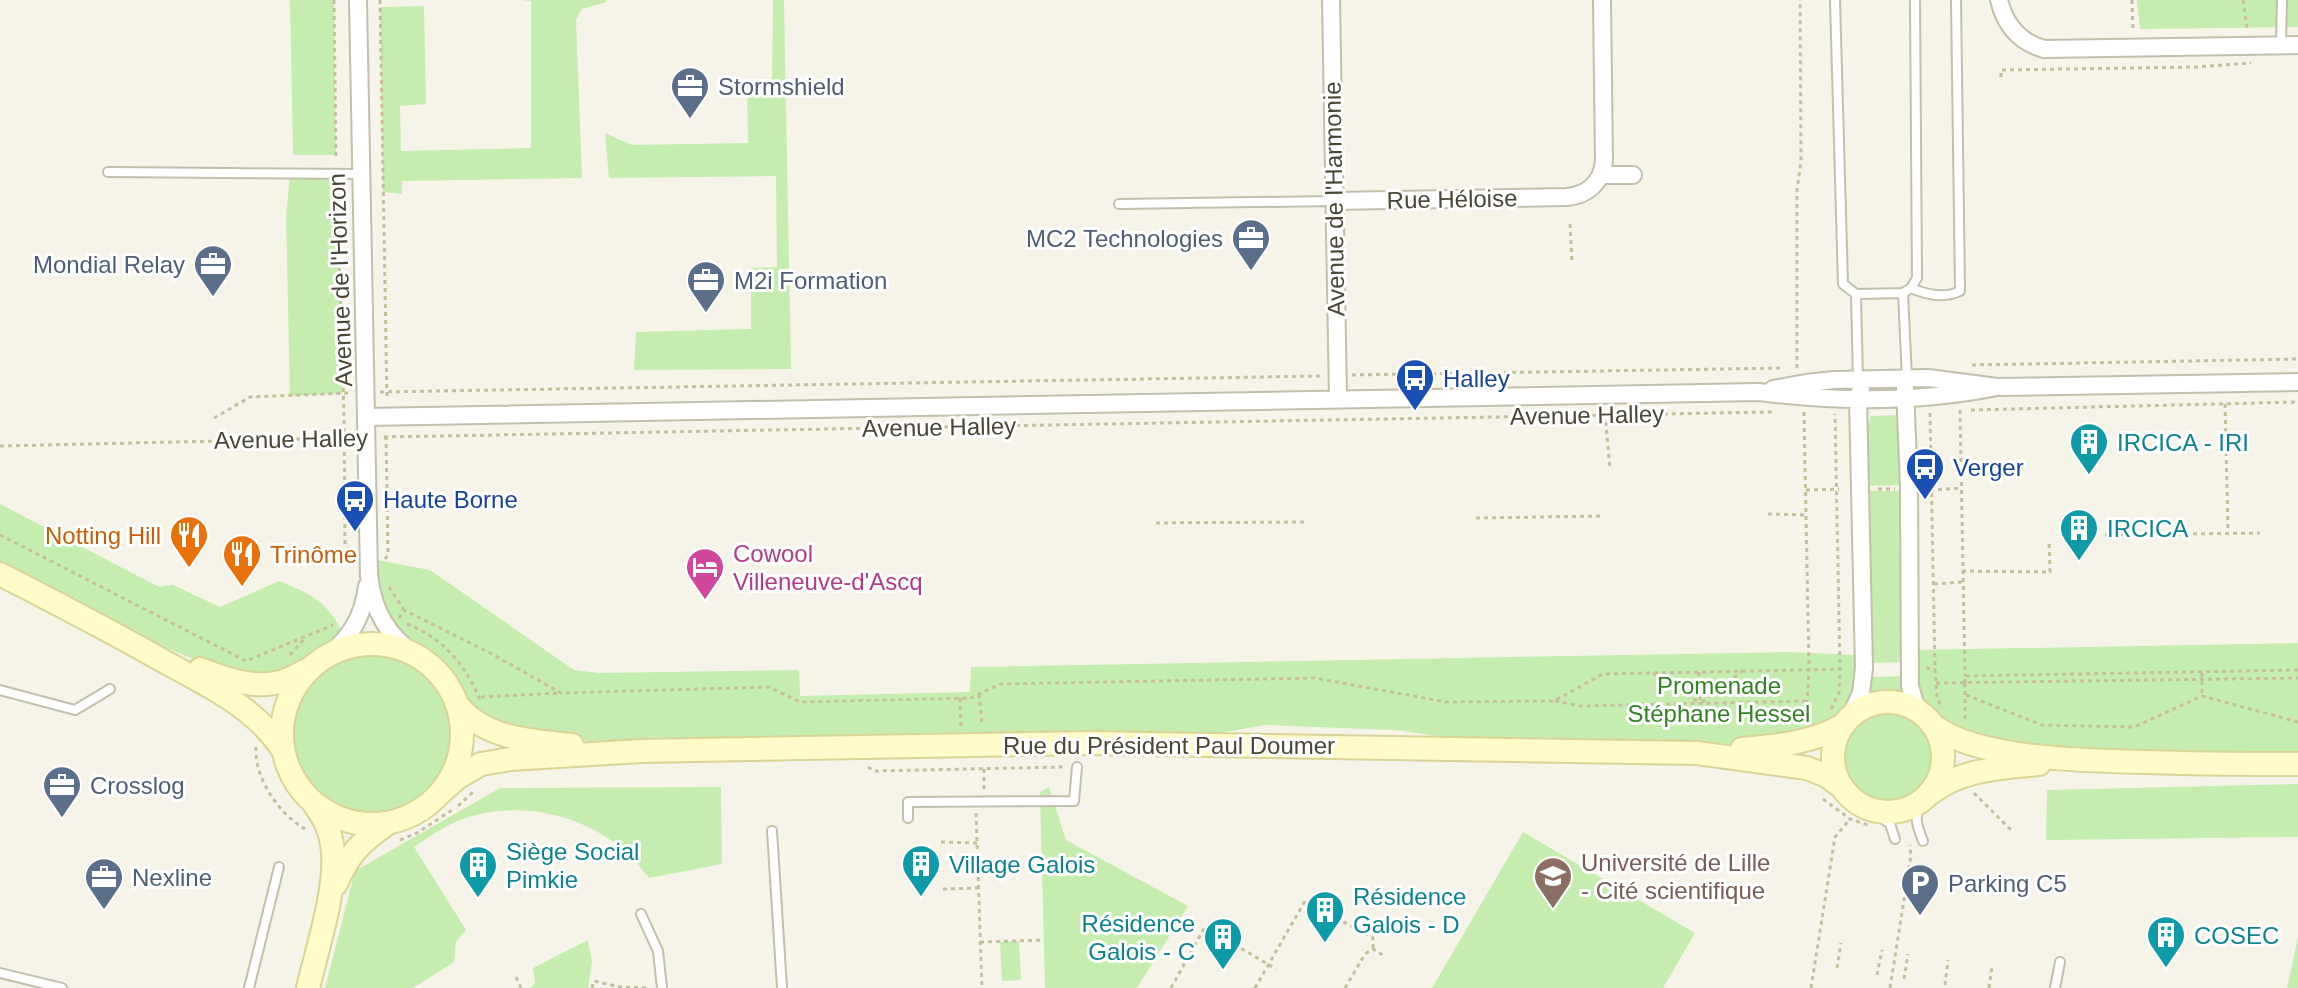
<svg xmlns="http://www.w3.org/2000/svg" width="2298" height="988" viewBox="0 0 2298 988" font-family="Helvetica,sans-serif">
  <rect width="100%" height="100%" fill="#f6f4e9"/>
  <path fill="#c5edaf" d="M290,0H334L336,155H293Z
    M520,0H606V2L582,9L576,20L582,178L402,181V194L383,192L380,7L424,6L426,104L400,106L401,151L531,148V1Z
    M773,0H784L791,369L634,370L636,332L751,329V268L777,267L776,176L609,178L605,133L632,145L748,143L747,80L772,79Z
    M2137,0H2298V27L2140,29Z
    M290,173L336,174L343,393L290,396L286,217Z
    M1902,415L1903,485L1866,486V429L1871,416Z
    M1867,491H1903L1905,662L1869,663Z
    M0,504L159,587L173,585L220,607L279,581C311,594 327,601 343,633L290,671L237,676L161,646L0,562Z
    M377,560L430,570L574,670L599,673L799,670L800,696L970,692L971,667L1788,652L1857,655V682L1848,704L1833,717L1812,733L1738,744L1466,740L1395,730L1265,725L1214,734L579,741C542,734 513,731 478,712C465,705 461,683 451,672C440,658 427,651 413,641C383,620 377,594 377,560Z
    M2298,643V753L2233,755L2067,750L1958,734L1920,696L1917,650Z
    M291 734a80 80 0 1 1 160 0a80 80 0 1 1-160 0Z
    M1906,676L1905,690L1870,692V677Z
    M1844 757a45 45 0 1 1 90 0a45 45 0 1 1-90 0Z
    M2298,784V837L2046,840L2047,790Z
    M721,787L722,864L649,878C641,869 634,858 625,851C577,810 508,798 451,824C438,830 425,840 414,847L466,930L456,942L454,962L413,988H325L355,871L500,788Z
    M1049,787L1066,840L1188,906L1137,988H1045L1040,792Z
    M1523,832L1695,933L1663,988H1432Z
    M2298,937V988H2287Z
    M588,940L592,962L588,988H531L535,983L533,968Z
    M1019,941L1021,980L1002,981L1000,942Z"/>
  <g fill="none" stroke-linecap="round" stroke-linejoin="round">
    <g stroke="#c2bfab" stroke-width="12">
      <path id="lane" d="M1835,0L1843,284L1856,294L1903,293L1911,288L1917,278L1915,0
        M2281,45L2282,0
        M108,172L361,174
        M1119,204L1334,201
        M1911,288C1927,295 1944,299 1960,291L1956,0
        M1903,293L1907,379
        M1856,294L1858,380
        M0,690L75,710L110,689
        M1920,803C1914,818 1917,826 1923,841
        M1871,809L1890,824L1895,839
        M908,818V802L1074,801L1077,767
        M772,831L782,988
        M641,914L658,951L662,988
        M0,973L62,988
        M249,988L279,867
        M2055,988L2060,962"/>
    </g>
    <g stroke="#c2bfab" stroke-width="20">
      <path id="street" d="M358,0L369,576C374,613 387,634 417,657
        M1331,0L1338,399
        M1999,0C2005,25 2019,42 2044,49L2298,45
        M1601,175H1633
        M1334,201L1567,197C1588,195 1602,182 1604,161L1602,0
        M1905,388L1909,488L1910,686L1915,703L1924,715
        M1773,389L1806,383L1834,380L1928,378L1997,387L2298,382
        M366,417L1759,392C1838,402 1918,403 1997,387
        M329,655C352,635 363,616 367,586
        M1850,717L1861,693L1864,668L1858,399L1861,388"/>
    </g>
    <g stroke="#d9d495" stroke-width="26">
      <path id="secondary" d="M0,574C52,601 105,628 156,657C202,683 253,704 283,750
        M282 734a90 90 0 1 1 180 0a90 90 0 1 1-180 0Z
        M200,669C236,683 270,694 304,671
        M1833 757a55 55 0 1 1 110 0a55 55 0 1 1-110 0Z
        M456,703C483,739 531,741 572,745
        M1934,726C1978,760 2094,761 2150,762C2199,764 2249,764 2298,764
        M1742,749C1777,746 1812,743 1843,725
        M1931,793C1961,769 2001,768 2039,764
        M439,794L457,778L481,764L510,759L641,751L1088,743L1697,753L1807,768L1827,776L1843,788
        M336,884C349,853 361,842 388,823
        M308,988C317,949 339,883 332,844C330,829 323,816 314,804"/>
    </g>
    <path stroke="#c5be9b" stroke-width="3" stroke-dasharray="4 4" stroke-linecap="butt" d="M334,0L336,160
      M380,0L387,400
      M2132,0L2133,32
      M2243,0L2247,28
      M2001,77V70L2196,67L2251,63
      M337,188L344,417L345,544L351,554
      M1570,224L1572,264
      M1972,365L2298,359
      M1797,368V190L1801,161L1800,0
      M1352,375L1784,368
      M380,392L1320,376
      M2225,404L2228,532
      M1960,410L1965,676
      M1971,410L2298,402
      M1804,412L1809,669L1806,720
      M1930,413L1935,669L1937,698L1942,708
      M1605,414L1610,469
      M214,418L250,397L349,393
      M384,437L1772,412
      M0,446L348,438
      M1878,489H1895
      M1806,490L1839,489
      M1930,490L1961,488
      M1768,514L1807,515
      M1476,518L1604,516
      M1156,523L1304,522
      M0,535L246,661L333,625
      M2105,535L2260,533
      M385,559L388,555L386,436
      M1962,571L2050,572L2049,542
      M1934,584L1963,582
      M389,587L404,610
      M399,618L404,610L492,654L561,693L769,687L800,702L971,698L1000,684L1315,678L1446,702L1554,701L1603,674L1846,669
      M407,624C443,638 466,665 480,700
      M290,655L306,637
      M1926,668L1935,669
      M1699,672L1700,703
      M1653,673L1700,703
      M2202,673V696
      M1936,683L2298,678
      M1965,683V719
      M1965,683V676L2298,670
      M979,694L982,724
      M1966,695L2042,725L2134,727L2202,696L2298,722
      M481,697L561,693
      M960,698L961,726
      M1555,701L1581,706L1807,701
      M1702,702L1744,670
      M1831,709L1839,693L1840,669L1835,414
      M256,747C254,778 279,814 305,829
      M868,767L874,771L1063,767
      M984,789V769
      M1974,793L2011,830
      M1823,799L1850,819L1871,826
      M458,806L473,792
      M976,813L982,988
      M400,840L417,833L452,810
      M941,842L977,843
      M943,889L979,888
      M980,942L1044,940
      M1837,968L1841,943
      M1877,975L1882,950
      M516,977L521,988
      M1904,979L1908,954
      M1945,985L1948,960
      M592,988L594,981L620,987L647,988
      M1171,988L1205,927L1276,969
      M1255,988L1305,901L1373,938V949
      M1345,988L1365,954L1373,949L1386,957
      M1811,988L1835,837L1850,819
      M1890,988L1911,856L1910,845
      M1989,988L1992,967"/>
    <use href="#lane" stroke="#fff" stroke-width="8"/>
    <use href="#street" stroke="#fff" stroke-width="16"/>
    <use href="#secondary" stroke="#fffcca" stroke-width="22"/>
  </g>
  <defs>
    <g id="office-pin" transform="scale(2)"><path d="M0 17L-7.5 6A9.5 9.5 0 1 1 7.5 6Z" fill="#5c6f8a" stroke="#fff"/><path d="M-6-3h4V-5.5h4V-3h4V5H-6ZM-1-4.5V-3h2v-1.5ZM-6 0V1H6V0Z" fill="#fff"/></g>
    <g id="bus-pin" transform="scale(2)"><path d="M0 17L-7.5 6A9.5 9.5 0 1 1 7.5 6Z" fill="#1a4fb4" stroke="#fff"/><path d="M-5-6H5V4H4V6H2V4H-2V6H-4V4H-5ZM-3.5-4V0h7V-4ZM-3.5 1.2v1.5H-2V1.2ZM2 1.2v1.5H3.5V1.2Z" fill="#fff"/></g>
    <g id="building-pin" transform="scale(2)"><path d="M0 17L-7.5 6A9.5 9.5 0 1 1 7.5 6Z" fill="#0f9aa8" stroke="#fff"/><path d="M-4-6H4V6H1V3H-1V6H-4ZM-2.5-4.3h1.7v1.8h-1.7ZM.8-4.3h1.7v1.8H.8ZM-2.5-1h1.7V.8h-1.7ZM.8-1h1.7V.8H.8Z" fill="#fff"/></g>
    <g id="restaurant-pin" transform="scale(2)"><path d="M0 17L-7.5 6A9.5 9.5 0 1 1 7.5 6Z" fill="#e8710a" stroke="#fff"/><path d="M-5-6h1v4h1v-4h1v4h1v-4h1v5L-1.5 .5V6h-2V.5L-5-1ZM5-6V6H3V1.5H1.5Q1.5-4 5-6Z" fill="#fff"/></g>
    <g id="hotel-pin" transform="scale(2)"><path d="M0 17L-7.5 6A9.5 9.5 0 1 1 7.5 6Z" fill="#d1479c" stroke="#fff"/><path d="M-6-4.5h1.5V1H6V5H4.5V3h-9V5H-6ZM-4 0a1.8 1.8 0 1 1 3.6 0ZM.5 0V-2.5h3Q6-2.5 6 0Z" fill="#fff"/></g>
    <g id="university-pin" transform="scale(2)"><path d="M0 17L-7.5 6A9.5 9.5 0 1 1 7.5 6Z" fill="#8d6e63" stroke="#fff"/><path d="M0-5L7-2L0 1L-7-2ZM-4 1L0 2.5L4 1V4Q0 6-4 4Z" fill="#fff"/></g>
    <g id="parking-pin" transform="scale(2)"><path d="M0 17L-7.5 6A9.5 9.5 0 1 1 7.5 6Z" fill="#5c6f8a" stroke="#fff"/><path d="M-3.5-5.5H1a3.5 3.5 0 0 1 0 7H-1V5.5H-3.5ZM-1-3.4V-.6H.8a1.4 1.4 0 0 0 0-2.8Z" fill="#fff"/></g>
  </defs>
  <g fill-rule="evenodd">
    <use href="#office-pin" x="690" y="86"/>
    <use href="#office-pin" x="1251" y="238"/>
    <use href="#office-pin" x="213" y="264"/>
    <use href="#office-pin" x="706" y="280"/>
    <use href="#bus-pin" x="1415" y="378"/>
    <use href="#building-pin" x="2089" y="442"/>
    <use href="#bus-pin" x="1925" y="467"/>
    <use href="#bus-pin" x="355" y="499"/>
    <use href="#building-pin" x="2079" y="528"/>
    <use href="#restaurant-pin" x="189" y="535"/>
    <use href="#restaurant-pin" x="242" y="554"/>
    <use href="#hotel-pin" x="705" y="567"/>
    <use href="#office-pin" x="62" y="785"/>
    <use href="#building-pin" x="921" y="864"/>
    <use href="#building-pin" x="478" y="865"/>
    <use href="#university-pin" x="1553" y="876"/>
    <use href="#office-pin" x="104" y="877"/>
    <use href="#parking-pin" x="1920" y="883"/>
    <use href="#building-pin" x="1325" y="910"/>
    <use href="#building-pin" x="2166" y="935"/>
    <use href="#building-pin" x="1223" y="937"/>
  </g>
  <g text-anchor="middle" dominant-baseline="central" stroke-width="6" stroke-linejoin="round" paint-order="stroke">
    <g font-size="24" fill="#4e5e75" stroke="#fff" text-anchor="start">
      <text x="718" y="86">Stormshield</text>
      <text x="1223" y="238" text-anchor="end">MC2 Technologies</text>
      <text x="185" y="264" text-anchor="end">Mondial Relay</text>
      <text x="734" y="280">M2i Formation</text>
      <text x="90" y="785">Crosslog</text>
      <text x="132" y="877">Nexline</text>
      <text x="1948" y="883">Parking C5</text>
    </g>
    <g font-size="24" fill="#4a4636" stroke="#fff">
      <text transform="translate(1334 199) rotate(-91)">Avenue de l'Harmonie</text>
      <text transform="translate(1452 199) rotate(-1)">Rue Héloise</text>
      <text transform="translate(340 280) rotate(-92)">Avenue de l'Horizon</text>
      <text transform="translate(1587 415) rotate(-1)">Avenue Halley</text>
      <text transform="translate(939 427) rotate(-1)">Avenue Halley</text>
      <text transform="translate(291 439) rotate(-1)">Avenue Halley</text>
      <text x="1169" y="745">Rue du Président Paul Doumer</text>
    </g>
    <g font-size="24" fill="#164399" stroke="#fff" text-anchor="start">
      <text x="1443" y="378">Halley</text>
      <text x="1953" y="467">Verger</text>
      <text x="383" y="499">Haute Borne</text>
    </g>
    <g font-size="24" fill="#0d838f" stroke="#fff" text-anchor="start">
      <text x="2117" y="442">IRCICA - IRI</text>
      <text x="2107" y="528">IRCICA</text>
      <text x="506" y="851">Siège Social<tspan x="506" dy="28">Pimkie</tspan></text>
      <text x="949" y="864">Village Galois</text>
      <text x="1353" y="896">Résidence<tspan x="1353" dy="28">Galois - D</tspan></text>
      <text x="1195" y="923" text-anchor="end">Résidence<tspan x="1195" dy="28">Galois - C</tspan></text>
      <text x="2194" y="935">COSEC</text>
    </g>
    <g font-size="24" fill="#c56008" stroke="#fff" text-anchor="end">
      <text x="161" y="535">Notting Hill</text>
      <text x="270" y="554" text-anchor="start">Trinôme</text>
    </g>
    <g font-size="24" fill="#b23c85" stroke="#fff" text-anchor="start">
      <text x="733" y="553">Cowool<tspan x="733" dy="28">Villeneuve-d'Ascq</tspan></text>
    </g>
    <g font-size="24" fill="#358224" stroke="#fff">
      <text x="1719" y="685">Promenade<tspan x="1719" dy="28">Stéphane Hessel</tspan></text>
    </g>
    <g font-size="24" fill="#785e54" stroke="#fff" text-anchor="start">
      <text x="1581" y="862">Université de Lille<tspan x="1581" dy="28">‐ Cité scientifique</tspan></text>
    </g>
  </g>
</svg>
